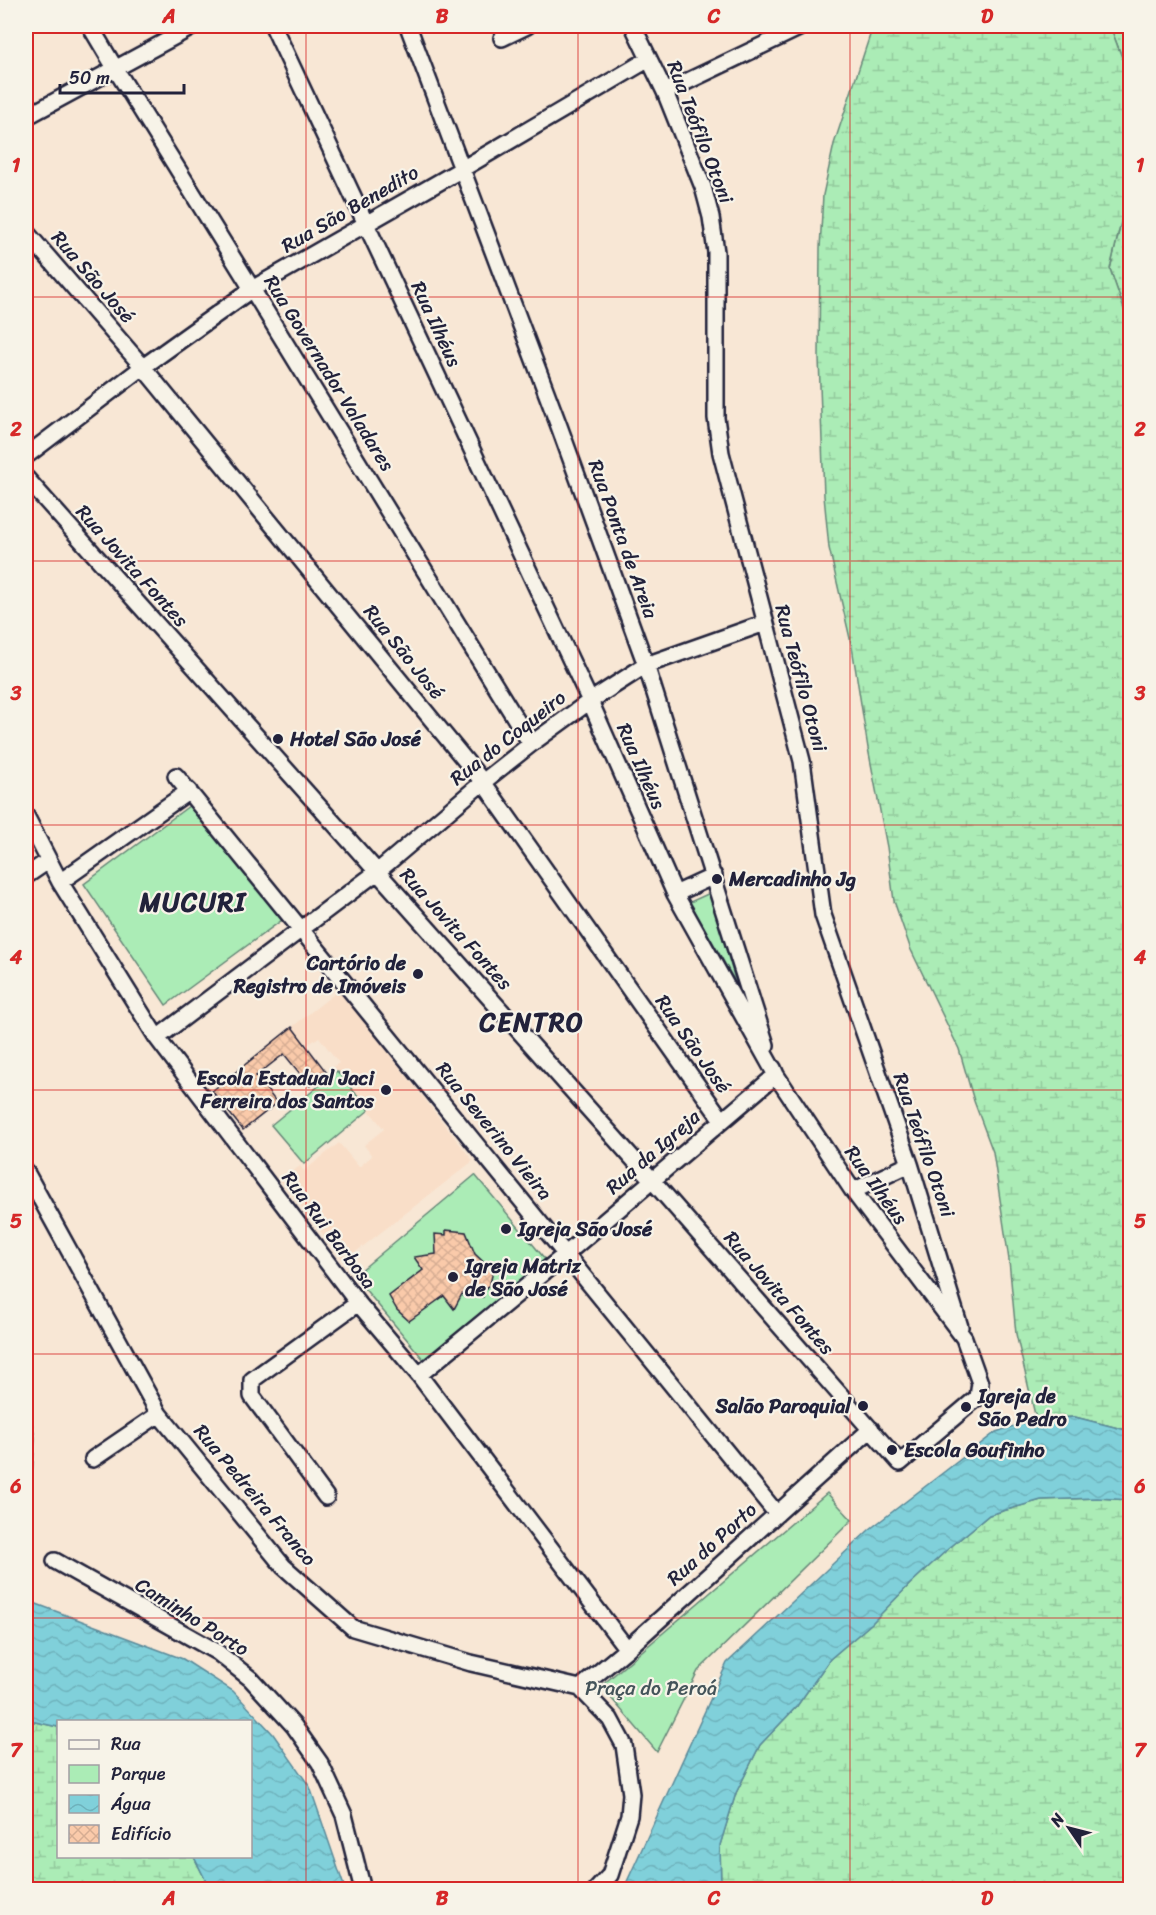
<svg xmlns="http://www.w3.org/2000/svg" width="1156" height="1915" viewBox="0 0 1156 1915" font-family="Sriracha,sans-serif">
  <defs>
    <pattern id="grass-dots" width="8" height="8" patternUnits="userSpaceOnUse" patternTransform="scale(1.5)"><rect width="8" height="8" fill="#abecb6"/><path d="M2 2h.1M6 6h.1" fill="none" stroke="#93ca9d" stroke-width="1.8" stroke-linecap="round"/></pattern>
    <pattern id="wetland-marsh" width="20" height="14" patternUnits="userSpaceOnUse" patternTransform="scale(1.5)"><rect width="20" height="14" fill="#abecb6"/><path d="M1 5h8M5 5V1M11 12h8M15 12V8" fill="none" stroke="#93ca9d"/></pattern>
    <pattern id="water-waves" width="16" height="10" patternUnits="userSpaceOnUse" patternTransform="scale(1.5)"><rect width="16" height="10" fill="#80d0da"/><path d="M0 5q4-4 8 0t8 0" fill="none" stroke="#6eb2bc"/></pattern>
    <pattern id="building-cross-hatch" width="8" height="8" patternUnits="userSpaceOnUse" patternTransform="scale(1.5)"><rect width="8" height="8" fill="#facaaa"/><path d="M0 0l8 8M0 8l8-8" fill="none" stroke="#d6ad93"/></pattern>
  </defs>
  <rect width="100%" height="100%" fill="#f8e7d5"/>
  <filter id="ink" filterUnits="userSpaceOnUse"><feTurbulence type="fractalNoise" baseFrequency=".0167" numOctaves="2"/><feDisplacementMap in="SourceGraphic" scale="12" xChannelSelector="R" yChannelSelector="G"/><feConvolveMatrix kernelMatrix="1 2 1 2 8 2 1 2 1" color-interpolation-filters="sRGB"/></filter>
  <g filter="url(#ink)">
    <path fill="#f9dec8" d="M339,990L473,1161L344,1261L281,1181L300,1166L304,1171L339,1143L359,1167L372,1156L364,1145L384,1129L337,1071L334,1066L339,1063L319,1037L306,1046L292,1027Z"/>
    <path fill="url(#grass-dots)" stroke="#668778" stroke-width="1.5" d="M1110,26H1130V319L1127,318L1110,269L1122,218L1129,164L1128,112L1123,60Z"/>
    <path fill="url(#wetland-marsh)" stroke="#668778" stroke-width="1.5" d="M873,26H1110L1123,60L1128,112L1129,164L1122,218L1110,269L1127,318L1130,319V1431L1075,1417L1036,1419L1016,1334L1009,1260L993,1152L974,1101L959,1049L911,950L894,901L887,847L868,748L852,647L829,548L824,496L819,358L820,248L823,195L834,144Z
      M26,1393L35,1438L31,1487L26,1496Z
      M1097,1498L1130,1500V1889H721L720,1845L736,1793L760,1745L797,1706L830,1659L872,1623L910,1584L948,1549L989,1515L1041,1500Z
      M26,1720L58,1727V1856L194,1857L210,1889H26Z"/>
    <path fill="#abecb6" stroke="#668778" stroke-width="1.5" d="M189,806L282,920L166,1005L84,884Z
      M710,893V894L736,983L690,902Z
      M337,1071L369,1110L304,1164L271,1125Z
      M475,1175L545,1259L424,1360L354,1276Z
      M827,1493L852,1520L698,1671L657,1752L601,1686Z"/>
    <path fill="url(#water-waves)" stroke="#5a8a9a" stroke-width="1.5" d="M1075,1417L1130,1431V1500L1097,1498L1041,1500L989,1515L948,1549L910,1584L872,1623L830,1659L797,1706L760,1745L736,1793L720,1845L721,1889H625L624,1888L727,1663L870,1529L996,1432L1036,1419Z
      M26,1600L183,1659L233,1691L273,1734L310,1787L345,1889H210L194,1857L250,1856V1722H58V1727L26,1720Z"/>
    <path fill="url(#building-cross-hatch)" stroke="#22223b" stroke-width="1.5" d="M292,1027L327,1073L310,1086L284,1054L256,1076L277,1103L243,1130L212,1091Z
      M446,1230L466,1232L475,1254L493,1271L490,1284L483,1291V1297L462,1294L454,1309L444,1296L409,1321L397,1310L389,1296L423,1270L414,1257L436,1254L435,1234L446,1235Z"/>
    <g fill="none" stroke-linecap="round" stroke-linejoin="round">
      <g stroke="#22223b" stroke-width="20">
        <path id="minor" d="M90,26L115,68L252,289L531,744
          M408,26L559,426L646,665L766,1045
          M633,26L665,92L703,187L711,217L716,252V418L721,453L802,761L823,915L910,1164L960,1327
          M502,38L527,26
          M665,92L803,26
          M26,117L194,26
          M26,232L143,367L483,782L722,1120
          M26,456L143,367L252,289L462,169L649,59
          M26,478L652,1180L900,1463L978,1397L980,1383L964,1338L853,1191L776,1075L675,894L590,701L273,26
          M176,776L777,1514
          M26,816L60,882L157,1038L358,1303L419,1375L627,1649
          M26,876L48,861
          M60,882L189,791
          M675,894L714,876
          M157,1038L377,872L483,782L531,744L590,701L646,665L765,623
          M26,1172L159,1414L283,1566L353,1628L471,1663L580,1688
          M853,1191L910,1164
          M419,1375L566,1254L776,1075L773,1068
          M93,1459L159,1414
          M326,1497L252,1396V1380L358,1303
          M55,1561L217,1652L251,1679L294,1726L320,1763L344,1815L363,1890
          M580,1688L627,1649L871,1429
          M580,1688L610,1719L624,1745L631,1794L629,1816L610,1875L596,1890"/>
      </g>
      <use href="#minor" stroke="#f7f3e8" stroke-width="15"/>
    </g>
  </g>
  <path fill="none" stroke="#d62828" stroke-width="1.5" stroke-opacity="0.55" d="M306,26V1890M578,26V1890M850,26V1890M26,297H1130M26,561H1130M26,825H1130M26,1090H1130M26,1354H1130M26,1618H1130"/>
  <g fill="#22223b" stroke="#f7f3e8" stroke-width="2">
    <circle cx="278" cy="739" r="6"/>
    <circle cx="717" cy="879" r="6"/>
    <circle cx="418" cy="974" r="6"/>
    <circle cx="386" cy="1090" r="6"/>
    <circle cx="506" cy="1229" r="6"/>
    <circle cx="453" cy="1277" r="6"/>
    <circle cx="863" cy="1406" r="6"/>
    <circle cx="966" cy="1407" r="6"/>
    <circle cx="892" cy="1450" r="6"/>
  </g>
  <g text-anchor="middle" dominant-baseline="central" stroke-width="4.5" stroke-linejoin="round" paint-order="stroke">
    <g font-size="20" fill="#22223b" stroke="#f7f3e8">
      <text transform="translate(700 132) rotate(69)">Rua Teófilo Otoni</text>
      <text transform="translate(350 209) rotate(-30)">Rua São Benedito</text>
      <text transform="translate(93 277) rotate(49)">Rua São José</text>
      <text transform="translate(436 324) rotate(65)">Rua Ilhéus</text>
      <text transform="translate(329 373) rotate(58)">Rua Governador Valadares</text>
      <text transform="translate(623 539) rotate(70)">Rua Ponta de Areia</text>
      <text transform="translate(132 566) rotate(48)">Rua Jovita Fontes</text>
      <text transform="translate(404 652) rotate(51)">Rua São José</text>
      <text transform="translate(801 678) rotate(75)">Rua Teófilo Otoni</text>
      <text transform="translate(508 738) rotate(-38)">Rua do Coqueiro</text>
      <text transform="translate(641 766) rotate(66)">Rua Ilhéus</text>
      <text transform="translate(456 929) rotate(48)">Rua Jovita Fontes</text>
      <text transform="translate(693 1044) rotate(55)">Rua São José</text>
      <text transform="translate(494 1131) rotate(51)">Rua Severino Vieira</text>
      <text transform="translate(924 1145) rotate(71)">Rua Teófilo Otoni</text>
      <text transform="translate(653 1152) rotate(-41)">Rua da Igreja</text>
      <text transform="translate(876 1185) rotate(54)">Rua Ilhéus</text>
      <text transform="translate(329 1230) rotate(53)">Rua Rui Barbosa</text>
      <text transform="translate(779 1293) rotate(49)">Rua Jovita Fontes</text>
      <text transform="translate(255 1495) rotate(50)">Rua Pedreira Franco</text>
      <text transform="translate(712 1544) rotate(-42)">Rua do Porto</text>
      <text transform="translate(192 1617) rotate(32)">Caminho Porto</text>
    </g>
    <g font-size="20" font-weight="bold" fill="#22223b" stroke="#f7f3e8" text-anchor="start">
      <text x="290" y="739">Hotel São José</text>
      <text x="729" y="879">Mercadinho Jg</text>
      <text x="406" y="963" text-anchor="end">Cartório de<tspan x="406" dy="23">Registro de Imóveis</tspan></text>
      <text x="374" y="1078" text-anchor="end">Escola Estadual Jaci<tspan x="374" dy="23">Ferreira dos Santos</tspan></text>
      <text x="518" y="1229">Igreja São José</text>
      <text x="465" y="1266">Igreja Matriz<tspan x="465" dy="23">de São José</tspan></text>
      <text x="978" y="1396">Igreja de<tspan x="978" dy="23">São Pedro</tspan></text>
      <text x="851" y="1406" text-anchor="end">Salão Paroquial</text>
      <text x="904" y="1450">Escola Goufinho</text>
    </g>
    <g font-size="20" fill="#44545a" stroke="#f7f3e8">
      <text x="651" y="1688">Praça do Peroá</text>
    </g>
    <g font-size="26" font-weight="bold" letter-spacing="1.5" fill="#22223b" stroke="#f7f3e8">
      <text x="193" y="902">MUCURI</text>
      <text x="532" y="1022">CENTRO</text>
    </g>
  </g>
  <rect width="1156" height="1915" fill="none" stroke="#f7f3e8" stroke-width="66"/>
  <rect x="57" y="1720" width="195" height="138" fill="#f7f3e8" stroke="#a29fa3" stroke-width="1.5"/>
  <rect x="69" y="1740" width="30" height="9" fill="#f7f3e8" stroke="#a29fa3" stroke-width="1.5"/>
  <text x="111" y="1750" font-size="18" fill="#22223b">Rua</text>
  <rect x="69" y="1765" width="30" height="18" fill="#abecb6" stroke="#a29fa3" stroke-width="1.5"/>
  <text x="111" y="1780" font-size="18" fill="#22223b">Parque</text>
  <rect x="69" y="1795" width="30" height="18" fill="url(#water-waves)" stroke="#a29fa3" stroke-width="1.5"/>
  <text x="111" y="1810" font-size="18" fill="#22223b">Água</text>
  <rect x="69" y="1825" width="30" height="18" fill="url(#building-cross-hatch)" stroke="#a29fa3" stroke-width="1.5"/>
  <text x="111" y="1840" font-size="18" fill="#22223b">Edifício</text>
  <g transform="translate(1069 1828) rotate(305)" stroke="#f7f3e8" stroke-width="4.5" paint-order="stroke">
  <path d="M0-4.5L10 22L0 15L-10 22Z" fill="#22223b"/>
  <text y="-9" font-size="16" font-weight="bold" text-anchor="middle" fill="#22223b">N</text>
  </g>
  <path d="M60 84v9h124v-9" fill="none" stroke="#22223b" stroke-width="3"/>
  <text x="69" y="84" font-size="18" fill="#22223b" stroke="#f7f3e8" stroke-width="4.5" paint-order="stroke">50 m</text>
  <rect x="33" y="33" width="1090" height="1849" fill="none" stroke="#d62828" stroke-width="2"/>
  <g font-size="20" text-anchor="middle" font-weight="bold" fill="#d62828">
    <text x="169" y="23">A</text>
    <text x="442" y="23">B</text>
    <text x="714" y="23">C</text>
    <text x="987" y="23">D</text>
    <text x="16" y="172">1</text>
    <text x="1140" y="172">1</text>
    <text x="16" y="436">2</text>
    <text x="1140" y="436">2</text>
    <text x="16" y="700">3</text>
    <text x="1140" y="700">3</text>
    <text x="16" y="964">4</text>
    <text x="1140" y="964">4</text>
    <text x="16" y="1228">5</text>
    <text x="1140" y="1228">5</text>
    <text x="16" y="1493">6</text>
    <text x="1140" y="1493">6</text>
    <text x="16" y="1757">7</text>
    <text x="1140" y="1757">7</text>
    <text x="169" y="1905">A</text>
    <text x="442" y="1905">B</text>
    <text x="714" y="1905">C</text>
    <text x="987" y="1905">D</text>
  </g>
</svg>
